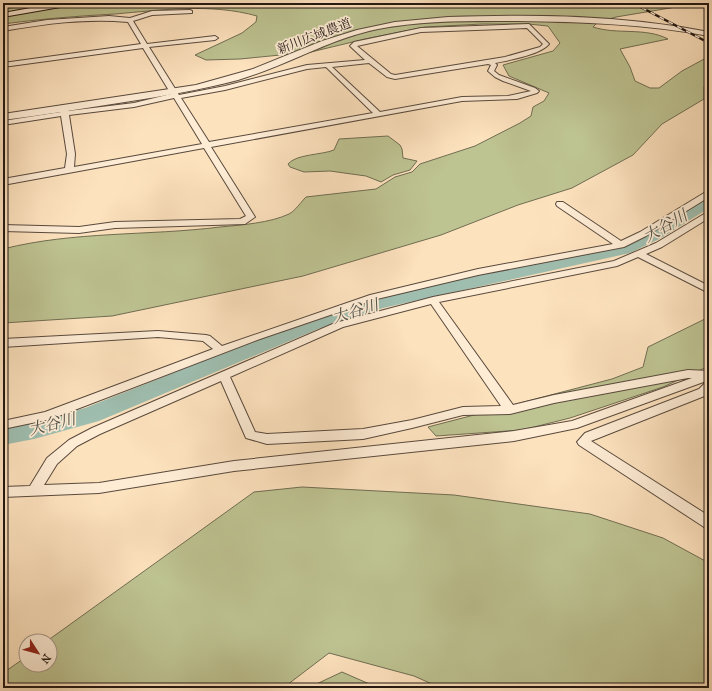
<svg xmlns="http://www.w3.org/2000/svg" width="712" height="691" viewBox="0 0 712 691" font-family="'IM FELL French Canon','Noto Serif JP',serif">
  <rect width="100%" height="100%" fill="#fde2be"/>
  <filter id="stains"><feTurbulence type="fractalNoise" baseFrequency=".005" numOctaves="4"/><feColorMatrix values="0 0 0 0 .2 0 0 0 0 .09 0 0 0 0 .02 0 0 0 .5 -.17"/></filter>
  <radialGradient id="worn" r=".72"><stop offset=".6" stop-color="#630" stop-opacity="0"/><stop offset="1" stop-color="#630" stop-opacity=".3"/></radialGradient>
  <path fill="#bec392" stroke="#706d52" d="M3,3H700L616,17L598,22L593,27C617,35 645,27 668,39L620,49L630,67L635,81L650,88H659L682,71L706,58H709V78L704,87V99L662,124L633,155L572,188L518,205L441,235L303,276L112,316L3,323V249C74,231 148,236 220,227C241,225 270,223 289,214C295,211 301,202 306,197L376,189L395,177L412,172L420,164L475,146L520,123L531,116L533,107L544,101L549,93L509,76L503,65L553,51L560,43L548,26L528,24H482L425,27L365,39L311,52L240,59L206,60L195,55L242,33L256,22L257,16C211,3 161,10 115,14C77,16 40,19 3,24Z
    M388,136L400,145L402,149L403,158L417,161L410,170L393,175L381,182L366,176L330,171L304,172L290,167L288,164C296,154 322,155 334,150L339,139Z
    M709,317V366L663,387L570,418L522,430L436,436L428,427L612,379L643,367L648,347Z
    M302,487L454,495L590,514L663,538L709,563V688H441L414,676L329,653L283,688H3V673L26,657V665H50V641H47L254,492Z
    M342,672L374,686L376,688H308Z"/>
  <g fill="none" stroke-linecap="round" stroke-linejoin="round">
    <path stroke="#6d7b71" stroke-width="2" d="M3,9L34,3"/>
    <path fill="#9fbeb0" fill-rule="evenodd" d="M709,196V208L661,238L630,253L383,308L318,329L99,421L34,439L3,445V427L34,421L85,408L304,321L371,299L618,245L649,230L703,197Z"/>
    <g stroke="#594a3d" stroke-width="2">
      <path id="minor" d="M190,10L192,11V13L152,15L133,21L147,44L215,36L218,38L215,40L149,47L179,95L225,86L307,65L365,60L350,46L354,42L421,28L529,24L549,44C540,55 509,60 495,63L497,65L494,71L499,75L535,88L539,91L537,93L517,99L462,101L211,147L255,217L245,224L115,228L79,233L3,231V225L79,227L115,222L240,219L246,216L204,148L3,185V179L65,168L67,154L61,116L3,125V121L61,112V107H67L68,111L134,103L171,94L143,48L3,67V63L141,44L128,22C86,18 44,24 3,31V27L47,20L109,16L130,18L152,11ZM527,28L543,44L540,47L505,57L395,75L391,74L357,46L421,32ZM369,63L387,77L395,79L488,64L491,65L488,71L495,77L503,81L531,91L508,96L462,97L380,112L332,67ZM326,67L373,113L209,142L181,98L225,90L307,69ZM174,98L202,144L74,167L75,154L69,115L134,107Z
        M709,190V197L646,236L624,247L478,275L377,299L260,339L51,419L3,429V421L45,412L213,349L203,341L158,337L3,347V339L158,331L206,335L210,336L222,346L370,295L478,269L613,244L557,206L556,204L557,202H563L621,241L640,232Z
        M709,211V218L662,247L646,254L709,286V293L638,257L617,266L439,302L513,405L554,395L688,370L709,371V380L577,428L514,441L234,471L99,493L3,497V487L30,486L47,458L69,440L92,428L335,323L433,297L614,261L656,243ZM431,304L501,406L463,407L412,420L363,429L267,434L255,432L230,377L343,327ZM688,378H692L572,421L514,431L234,461L99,483L44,485L57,464L77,446L100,434L221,381L246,438L267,444L363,439L412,428L463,415L510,414L554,403Z
        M709,382V393L707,395L591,441L709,516V529L704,527L579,445L577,442L585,433L699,389L705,383Z"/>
    </g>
    <g stroke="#594a3d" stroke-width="2">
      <path id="tertiary" d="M448,17C535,14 623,15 709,32V36C646,24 583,22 518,21C471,21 424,20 378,29C329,39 286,66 238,80C201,90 163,96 125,102C84,108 44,115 3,120V114L196,85L253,69L322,41L357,30L395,22Z"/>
    </g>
    <g stroke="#221712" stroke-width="2">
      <path id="secondary" d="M58,3H76L72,5L3,17V13Z
        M339,3H377L373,5H343Z"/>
    </g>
    <use href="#minor" fill="#feecd5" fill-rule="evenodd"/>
    <use href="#tertiary" fill="#feecd5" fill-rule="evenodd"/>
    <use href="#secondary" fill="#feecd5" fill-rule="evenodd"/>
    <g stroke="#221712" stroke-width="2.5">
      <path id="rail" d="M633,3L709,43"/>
    </g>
    <use href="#rail" stroke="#feecd5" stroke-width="1.5" stroke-dasharray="5" stroke-linecap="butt"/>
  </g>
  <g text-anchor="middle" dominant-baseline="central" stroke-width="3.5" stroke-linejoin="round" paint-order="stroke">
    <g font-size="13" fill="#221712" stroke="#feecd5">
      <text transform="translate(314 36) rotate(-21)">新川広域農道</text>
    </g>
    <g font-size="16" font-style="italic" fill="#4e5149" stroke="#feecd5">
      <text transform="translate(665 226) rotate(-30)">大谷川</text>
      <text transform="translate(355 311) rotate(-17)">大谷川</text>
      <text transform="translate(52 424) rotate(-14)">大谷川</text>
    </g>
  </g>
  <rect width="712" height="691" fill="none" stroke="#fde2be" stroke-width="16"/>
  <rect x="4" y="4" width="704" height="683" fill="none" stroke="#221712" stroke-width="2"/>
  <rect x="8" y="8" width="696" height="675" fill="none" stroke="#221712"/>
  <g transform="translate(38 653) rotate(126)"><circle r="19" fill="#feecd5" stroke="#a69787"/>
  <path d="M0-3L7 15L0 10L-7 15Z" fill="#8f2418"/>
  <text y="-6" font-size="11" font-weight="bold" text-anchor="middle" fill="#221712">N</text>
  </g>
  <rect width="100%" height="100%" filter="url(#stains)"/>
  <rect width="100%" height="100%" fill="url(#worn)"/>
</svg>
